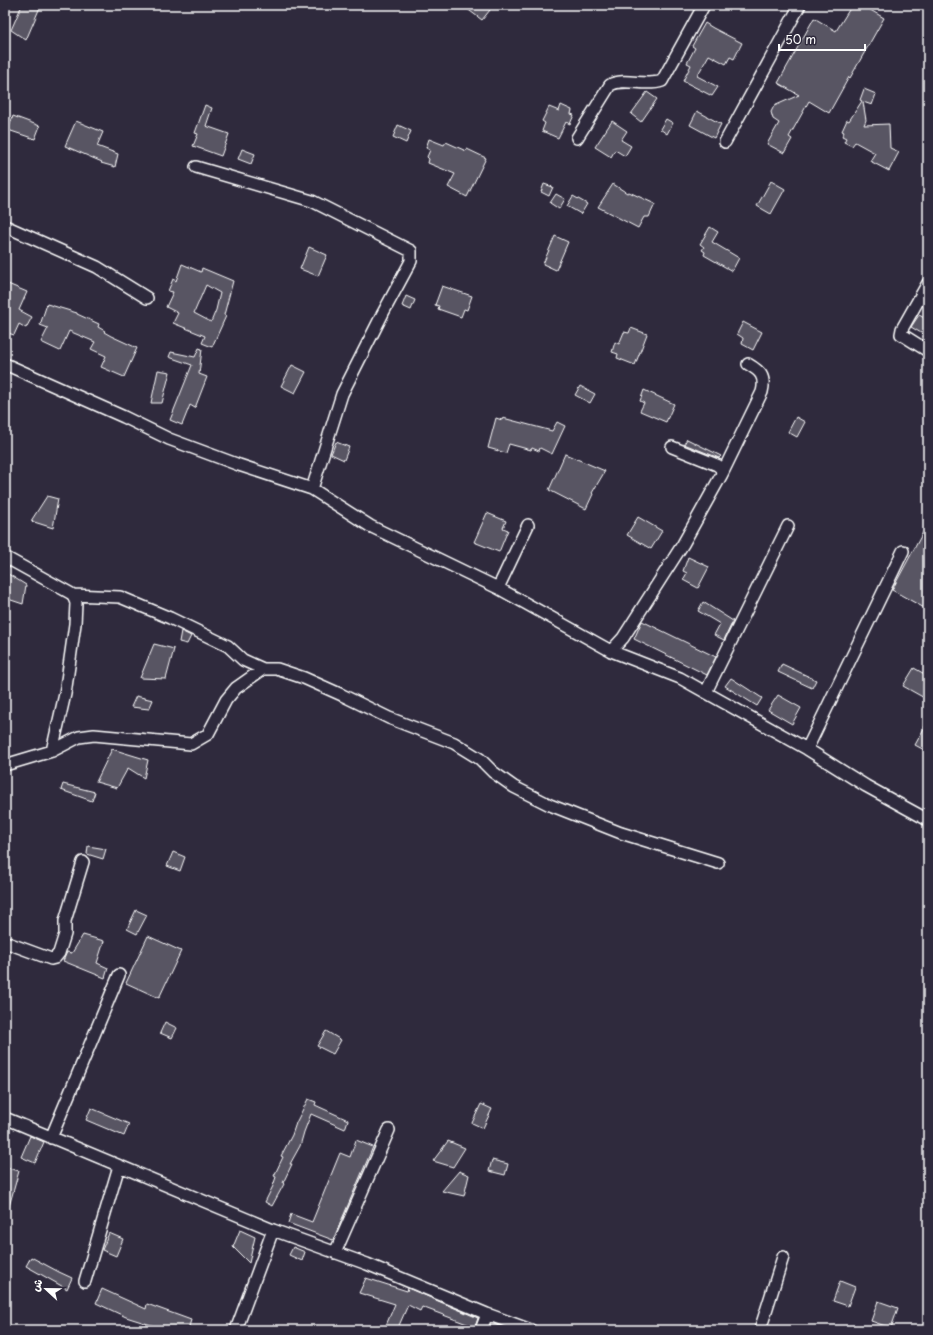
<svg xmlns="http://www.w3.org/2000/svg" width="933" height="1335" viewBox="0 0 933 1335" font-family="'Playpen Sans','Playpen Sans Arabic',sans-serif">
  <rect width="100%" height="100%" fill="#2f2a3d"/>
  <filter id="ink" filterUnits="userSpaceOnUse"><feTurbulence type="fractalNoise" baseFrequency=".025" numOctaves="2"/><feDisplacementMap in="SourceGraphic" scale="8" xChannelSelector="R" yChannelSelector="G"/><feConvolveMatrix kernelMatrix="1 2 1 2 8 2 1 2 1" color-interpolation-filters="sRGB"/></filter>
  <g filter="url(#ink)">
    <path fill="#595564" stroke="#fff" fill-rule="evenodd" d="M22,5H41L26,40L11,30Z
      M462,5H484L490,10L482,20Z
      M852,5H862L884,18L850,78L849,77L829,113L809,101L789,137L792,139L784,153L767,144L779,123L773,119L771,112L774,106L799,95L778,83L814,18L836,31Z
      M705,23L713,28L742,43L734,59L730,57L726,64L709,55L697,76L718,87L712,96L683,81L691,65L687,63L695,48L692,46Z
      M864,89L876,94L872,105L863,102L866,120L864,125L889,124L890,148L899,152L889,171L870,161L875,153L855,142L852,146L844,142L846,138L842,136L844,132L842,131L847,120L849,121L862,101L860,100Z
      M647,92L657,99L641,122L631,114Z
      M205,105L212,108L206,126L229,134L221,156L193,146L198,134L195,133Z
      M561,105L572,110L571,114L574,115L570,124L566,122L558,138L542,131L545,123L542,121L549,107L559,111Z
      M697,111L721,124L714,138L690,125Z
      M13,116L40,126L35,139L8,130Z
      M666,119L673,123L667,134L660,129Z
      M76,121L103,132L97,146L118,154L115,167L101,163L102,162L65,146Z
      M612,121L627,131L621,140L631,146L625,156L615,150L611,157L595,147Z
      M398,125L411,131L406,143L393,137Z
      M429,139L444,145L446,142L466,151L467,149L486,158L467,197L448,187L455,174L428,163L429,159L427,157L430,150L426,148Z
      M242,149L255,154L251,164L238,159Z
      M771,181L785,189L771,214L757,206Z
      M544,184L553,187L549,196L541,192Z
      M613,184L627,193L629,192L655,204L649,217H644L638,228L598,207Z
      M556,194L565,199L559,209L550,203Z
      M573,196L587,204L581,214L567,206Z
      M710,227L718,232L712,242L739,258L732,271L704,255L705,252L702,250L704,247L700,244Z
      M555,236L568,242L556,270L543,264Z
      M309,247L327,255L318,276L300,269Z
      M182,264L201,272L202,268L233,281L224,315L226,316L212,347L202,343L205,336L173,323L178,313L166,307L173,292L168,291L173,279L176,281ZM206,285L220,293L216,310L211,322L194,313Z
      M8,284L27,292L19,310L32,317L26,328L19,324L14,335L5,332V291Z
      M442,286L472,296L467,310L464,309L461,317L438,309L439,306L435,305Z
      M406,296L415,300L411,310L402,306Z
      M47,304L77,313V314L99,324L98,327L105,331L104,332L111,336L137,348L124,377L101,367L106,356L91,349L95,342L69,331L60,351L41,342L48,328L40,325Z
      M919,315L928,320V337L911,327Z
      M743,322L762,332L753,350L742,344L743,338L737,334Z
      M631,328L647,334L635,365L617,358L618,354L612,352L615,342L619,344L624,332L629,333Z
      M199,348L202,349L199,374L207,377L195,408L190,405L182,425L170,420L192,365L169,357L171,352L195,357Z
      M292,365L306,372L295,393L281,386Z
      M158,370L170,372L162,403H151Z
      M580,386L595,394L590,403L575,395Z
      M644,390L674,404L666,422L640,411L644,403L640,401Z
      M796,417L805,422L797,437L788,432Z
      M496,418L502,420L503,418L552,431L557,422L565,426L552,454L540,448L539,451L532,448L531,450L509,444L506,453L488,448Z
      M687,439L721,456L719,458L684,444Z
      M336,442L349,447L344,460L331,454Z
      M565,454L605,471L592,493L593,494L586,509L549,490Z
      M47,496L58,499L53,528L31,521Z
      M487,513L506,521L503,528L508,530L499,552L474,542Z
      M638,517L662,531L651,549L627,535Z
      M928,523V610L892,590Z
      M688,557L709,567L698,588L683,580L687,573L683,571Z
      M5,572L26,585L23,604L5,598Z
      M703,602L733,621L724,640L714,635L720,624L698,611Z
      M642,621L716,657L707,675L634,639Z
      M181,631L191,636L187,644L179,642Z
      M154,644L174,649L166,679L140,678Z
      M782,664L816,680L812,688L778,672Z
      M914,668L928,676V700L903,686Z
      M731,678L762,698L757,706L725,686Z
      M778,695L801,708L792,724L768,710Z
      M136,696L153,700L149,709L131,707Z
      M928,721V752L915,745Z
      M112,749L148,760L144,778L128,768L117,788L96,782Z
      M63,784L95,792L92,801L61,790Z
      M88,846L106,849L103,859L87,854Z
      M173,852L185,857L180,871L167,866Z
      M136,910L147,915L137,934L127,929Z
      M83,935L104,941L97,963L108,968L105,978L63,961L67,952L72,953Z
      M148,936L181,951L159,998L126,983Z
      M165,1022L177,1028L172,1038L160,1033Z
      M326,1031L341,1040L333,1054L317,1046Z
      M308,1099L316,1102L315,1105L348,1120L345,1129L311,1114L304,1132L300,1146L290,1164H292L283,1183L284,1184L272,1206L265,1202L273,1186L276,1177L274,1176L283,1157L281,1156L292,1135L296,1123Z
      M481,1104L492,1109L483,1128L472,1123Z
      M91,1108L129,1124L124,1136L86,1120Z
      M30,1136L44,1142L35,1163L21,1157Z
      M356,1140L373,1147L333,1240L288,1223L291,1214L312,1222L340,1153L350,1157Z
      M448,1141L465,1148L453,1167L433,1161Z
      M492,1160L508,1164L505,1175L489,1171Z
      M5,1167L19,1171L8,1210L5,1209Z
      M459,1171L469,1175L464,1196L442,1191Z
      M240,1230L255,1237L249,1263L233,1247Z
      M109,1233L123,1239L116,1256L102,1250Z
      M293,1247L305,1252L302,1261L289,1255Z
      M31,1257L59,1272L72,1278L67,1289L26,1266Z
      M366,1278L407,1291L408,1288L478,1318L475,1327L422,1307L420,1311L408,1305L397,1330H384L395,1304L359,1293Z
      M840,1281L855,1287L848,1306L833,1301Z
      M102,1289L146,1309L147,1304L191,1320L188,1330H167L126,1317L96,1303Z
      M878,1301L898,1308L891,1328L871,1321Z
      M491,1323L502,1327L500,1330H488Z"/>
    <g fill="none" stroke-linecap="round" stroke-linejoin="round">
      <g stroke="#fff" stroke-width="14">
        <path id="minor" d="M577,138L610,85C624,77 646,87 662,81L704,5
          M725,142L800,5
          M196,167L312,201L411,251V261L383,313L342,394L312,489
          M5,226L97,267L147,298
          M928,283L902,329L901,334L928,351
          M5,364L124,417L169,439L239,465L312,489L370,526L498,588L611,651L680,678L807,749L866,786L928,820
          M722,474L762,392C766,376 760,371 748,364
          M5,557L70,593L73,595L76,603L75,624L65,694L52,751
          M498,588L528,525
          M73,595L120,597L170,618L228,646L243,660L263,669
          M611,651L623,638L683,544L722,474L721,468L717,465L672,447
          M706,692L788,526
          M807,749L903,551
          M5,765L52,751L79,737L94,735L191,744L208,734L226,700L236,688L263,669H277L304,678L342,695L389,718L454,743L480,759L493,772L514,787L550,805L621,833L718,863
          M5,942L51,959L55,958L59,953L65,934V921L83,862
          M5,1118L273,1230L367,1264L487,1314L531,1330
          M51,1138L119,975
          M335,1253L389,1130
          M85,1281L119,1166
          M236,1330L273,1230
          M481,1330L487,1314
          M760,1330L783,1257"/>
      </g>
      <use href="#minor" stroke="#2f2a3d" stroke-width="11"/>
    </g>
  </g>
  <rect width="933" height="1335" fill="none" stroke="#2f2a3d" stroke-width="20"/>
  <rect x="10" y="10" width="913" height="1315" fill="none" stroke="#fff" stroke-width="1.5" filter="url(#ink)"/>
  <g transform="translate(46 1289) rotate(292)" stroke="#2f2a3d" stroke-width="3" paint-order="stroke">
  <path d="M0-3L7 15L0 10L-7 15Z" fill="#ffffff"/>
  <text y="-6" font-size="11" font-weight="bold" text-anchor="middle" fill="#ffffff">ش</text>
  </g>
  <path d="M779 44v6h86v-6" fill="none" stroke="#ffffff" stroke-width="2"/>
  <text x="785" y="44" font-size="12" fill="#ffffff" stroke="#2f2a3d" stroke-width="3" paint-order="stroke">50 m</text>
</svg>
